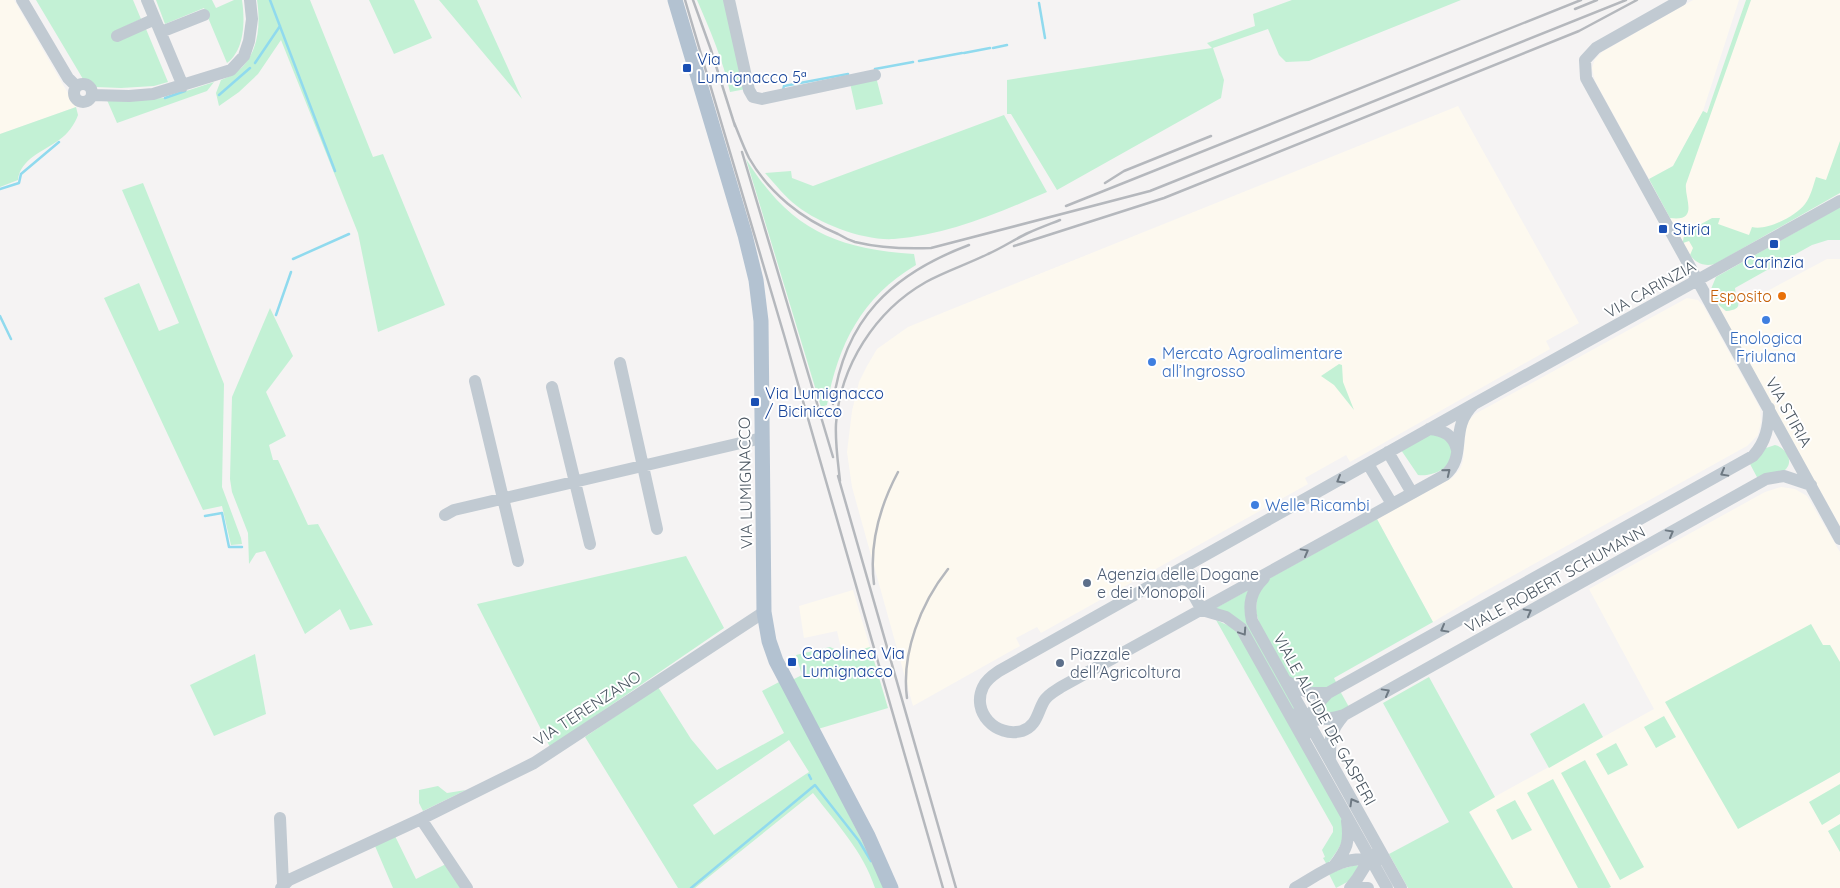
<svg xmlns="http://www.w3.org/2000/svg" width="1840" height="888" viewBox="0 0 1840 888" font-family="Quicksand,sans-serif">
  <rect width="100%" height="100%" fill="#f5f3f3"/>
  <path fill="#fdf9ef" d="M0,0H14L76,107L0,134Z
    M1693,0H1739L1703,111L1673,166L1649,179L1595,81L1592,68L1595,59L1602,52Z
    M1746,0H1840V193L1710,265H1706L1697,262L1690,255L1663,205L1712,100Z
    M1458,106L1579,323L1546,341L1550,349L1350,462L1346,455L1305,478L1308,484L1041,633L1037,627L1016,638L1020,646L913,706L852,487L847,452L852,411L859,382L867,366L877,349L908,327L947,311Z
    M1827,259H1840V526L1713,298L1715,297L1719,305L1725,311L1734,309Z
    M1687,298L1698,300L1703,305L1760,408L1761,422L1758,435L1747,446L1480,594L1433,622L1377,519L1452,478L1460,469L1463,461L1466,428L1469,420L1475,414Z
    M1781,487L1795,489L1807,496L1840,552V662L1830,645L1759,652L1738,829L1840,772V824L1828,831L1840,852V888H1513L1469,811L1654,709L1589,589L1765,492Z
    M853,590L888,708L828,657L842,653L837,631L804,638L799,606Z"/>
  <path fill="#c3f1d5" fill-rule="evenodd" d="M36,0H133L141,19L113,32L146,29L168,82L154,86L121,88L96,87L89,81L83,79Z
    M156,0H212L216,8L234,0H242C245,20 245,50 227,63L204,8L165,24Z
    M257,0H310L373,157L383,154L445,305L378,332L358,233L281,40L258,74L239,92L219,106L216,93L221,80C256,68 262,33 257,0Z
    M369,0H414L432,38L394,54Z
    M439,0H477L522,99Z
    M697,0H725L746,89L730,92C723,60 710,30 697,0Z
    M1292,0H1461L1309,61L1286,62L1279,55L1268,29L1213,48L1224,80L1221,98L1057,190L1011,114H1007V80L1212,48L1207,43L1255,26L1253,14Z
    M1746,0H1751L1686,184C1684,198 1700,222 1670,218L1649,179L1673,166L1703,111L1707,113Z
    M876,77L883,104L856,110L850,83Z
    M214,82L207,91L117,123L107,100L165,98Z
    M76,107L78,115C75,124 67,135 59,140C44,151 20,159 18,180L0,187V134Z
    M1004,115L1047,192C998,213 947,235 894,239C864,241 820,224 797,206C785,197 776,185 765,173L791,171L792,178L813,186Z
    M1840,141V193L1715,264C1704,267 1696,263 1690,255L1693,248L1689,241L1683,243C1683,236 1686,231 1691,227L1692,229L1712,218H1720L1718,224L1749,235L1752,227C1767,231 1796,216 1805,204C1811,196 1813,186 1816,177L1826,180Z
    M746,159C789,228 834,249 914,254L916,265C862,297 838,344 827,405L821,407Z
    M143,183L224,384L222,487L241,538L242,544L231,545L222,506L203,510L104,298L139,283L159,331L179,323L122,190Z
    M1840,207V240H1828L1812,245L1735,288C1736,301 1746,309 1726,311L1719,305L1715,298H1713L1711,289L1716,277Z
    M270,308L293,356L266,392L286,436L269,445L273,460H278L308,525L318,524L373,625L350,630L340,609L305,634L265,551L256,553L249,564L248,533L232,492L230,479L232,397Z
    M1339,364L1342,365L1343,382L1354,410L1334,385L1321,376Z
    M1437,434L1451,444C1451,447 1453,453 1452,456C1449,470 1430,477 1418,475L1401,450L1425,436Z
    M1775,445C1787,448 1796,464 1782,472C1775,475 1766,477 1758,479L1750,464L1766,448Z
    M1377,519L1433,622L1334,678L1337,684L1325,688L1306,687L1290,678L1260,626L1256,612L1257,595L1270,578Z
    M686,556L724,628L550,747L477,604Z
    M1250,589L1246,602L1299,713L1293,711L1244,626L1214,609Z
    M1216,620L1236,629L1341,816C1348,839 1340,847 1327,865L1323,858L1325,857L1322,850L1333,832V827Z
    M1811,624L1823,645H1830L1840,662V772L1738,829L1665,702Z
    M830,647C847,655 852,652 870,647L888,708L818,729L792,680L802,675L796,655Z
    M255,654L266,714L214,736L190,685Z
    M1429,677L1495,797L1469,812L1513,888H1408L1389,854L1449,822L1383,703Z
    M781,681L886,888H875C863,851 836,823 813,793L695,888H678L585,737L658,687L691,739L717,770L784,733L762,691ZM789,740L809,772L714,835L693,805Z
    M1340,691L1349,707L1339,712L1320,713L1319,711L1328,700Z
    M1584,703L1603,737L1549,768L1530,734Z
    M1664,716L1676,737L1656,748L1644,727Z
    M1616,743L1628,765L1608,775L1596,754Z
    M1585,760L1644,867L1620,880L1561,773Z
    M1553,779L1611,887L1609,888H1578L1527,793Z
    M1840,784V814L1822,825L1809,802Z
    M438,786L447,793L466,790L423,811L419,803V790Z
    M1515,800L1532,830L1512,840L1496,810Z
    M1840,824V852L1828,831Z
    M395,836L416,879L448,863L464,888H393L375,846Z
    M1356,865L1359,866L1351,880L1336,888L1329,874L1341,869Z"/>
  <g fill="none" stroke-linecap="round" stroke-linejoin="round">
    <path stroke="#90daee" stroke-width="2.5" d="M270,0L335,171
      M1039,3L1045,38
      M993,48L1007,45
      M964,53L990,48
      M919,61L962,53
      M255,63L280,26
      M875,69L913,62
      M783,90L784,86L848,74
      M219,95L250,68
      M165,98L185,91
      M0,189L19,183L21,174L59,142
      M293,259L349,234
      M276,315L291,272
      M0,316L11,339
      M205,516L222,513L229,547H242
      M809,775L811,779
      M691,888L815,785L859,841L871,861"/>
    <path stroke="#c1cad2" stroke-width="12" d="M22,0L68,78L76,86
      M147,0L183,86
      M729,0L749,90L753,97L762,99L875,75
      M1681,0L1596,48L1585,60L1586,78L1840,539
      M161,32L204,15
      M117,36L155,19
      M74 93a9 9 0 1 1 18 0a9 9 0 1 1-18 0Z
      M92,95L129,96L153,94L231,70L244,56L249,41L252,19L250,0
      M620,363L657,529
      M475,381L518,561
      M552,387L590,544
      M1474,404C1448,429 1468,456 1445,475L1061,687C1055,691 1048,694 1044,701C1037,713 1037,726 1022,731C996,738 971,712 983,687C986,680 993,675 999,671L1474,404L1840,201
      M1429,429C1443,430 1454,435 1457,450
      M1388,452L1412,493
      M1368,464L1392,504
      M445,515L454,510L762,438
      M1192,575L1193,594L1202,610
      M1264,578C1251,591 1248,603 1252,621L1401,888
      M1168,585C1177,580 1183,576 1191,583
      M1202,610L1226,617L1241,628L1387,888
      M1286,681L1309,693H1328
      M1289,713C1307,722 1324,721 1344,715L1766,479L1784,476L1811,485
      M1304,739C1308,715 1311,711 1328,693L1753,456C1766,442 1769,426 1769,408
      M1330,758C1330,739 1330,731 1344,715
      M280,818L283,884
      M421,819L467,888
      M1334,866C1347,849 1350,842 1347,821
      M281,888L289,880L421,819L534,763L764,612
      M1295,888C1318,875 1348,851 1376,862
      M1350,888L1357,879L1372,855
      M1353,888H1368"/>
    <path stroke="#b3c2d1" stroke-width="15" d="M675,0L745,235L756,280L761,321L764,612L769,641L776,661L868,836L891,888"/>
    <path stroke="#b5b8bd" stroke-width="2.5" d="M685,0L784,335L943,888
      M693,0L711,50L735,126
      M1575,9L1597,0
      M733,120C738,132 743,146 749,158C769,193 802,219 838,234C843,237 849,240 855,242C880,248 906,249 931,248L1150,191L1626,0
      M742,152L833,457
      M1105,183L1124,171L1211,136
      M1066,206L1581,0
      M1014,246L1164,198L1579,31L1637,0
      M833,404C844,319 892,274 969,245
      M838,476L956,888
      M840,481C838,462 835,443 836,424C840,366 875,311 926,282C946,271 968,264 988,254C1002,248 1015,239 1028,233C1039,228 1050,224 1060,220
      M874,584C869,545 880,506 898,472
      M907,698C901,653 921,603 948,569"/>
  </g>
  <defs><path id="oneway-chevron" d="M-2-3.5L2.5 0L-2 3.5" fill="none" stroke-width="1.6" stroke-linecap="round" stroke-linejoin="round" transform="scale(1.25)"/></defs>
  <g stroke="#6e7983">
    <use href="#oneway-chevron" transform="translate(1447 472) rotate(-39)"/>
    <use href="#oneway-chevron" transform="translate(1724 473) rotate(151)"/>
    <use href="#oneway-chevron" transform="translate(1340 480) rotate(150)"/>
    <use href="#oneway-chevron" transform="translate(1670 533) rotate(-29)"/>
    <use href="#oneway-chevron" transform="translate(1305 552) rotate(-29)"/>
    <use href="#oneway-chevron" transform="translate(1528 612) rotate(-29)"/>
    <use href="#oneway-chevron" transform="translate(1444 629) rotate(151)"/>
    <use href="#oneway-chevron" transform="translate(1243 632) rotate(56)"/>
    <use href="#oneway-chevron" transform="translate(1386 692) rotate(-29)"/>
    <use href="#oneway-chevron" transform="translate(1353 802) rotate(-120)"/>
  </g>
  <g fill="#1a4fb4" stroke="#fff" stroke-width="2">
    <rect x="682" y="63" width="10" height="10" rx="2.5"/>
    <rect x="1658" y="224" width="10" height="10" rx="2.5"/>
    <rect x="1769" y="239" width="10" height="10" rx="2.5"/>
    <rect x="750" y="397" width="10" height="10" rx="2.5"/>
    <rect x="787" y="657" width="10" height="10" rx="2.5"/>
  </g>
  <circle fill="#e8710a" stroke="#fff" stroke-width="2" cx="1782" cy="296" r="5"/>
  <g fill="#3f7fe0" stroke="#fff" stroke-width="2">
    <circle cx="1766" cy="320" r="5"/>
    <circle cx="1152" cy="362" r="5"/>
    <circle cx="1255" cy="505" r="5"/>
  </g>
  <g fill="#5c6f8a" stroke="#fff" stroke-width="2">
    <circle cx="1087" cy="583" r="5"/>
    <circle cx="1060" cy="663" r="5"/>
  </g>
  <g text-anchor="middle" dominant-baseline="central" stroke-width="4" stroke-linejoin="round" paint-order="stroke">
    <g font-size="16" fill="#164399" stroke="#fff" text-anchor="start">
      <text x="697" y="59">Via<tspan x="697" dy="18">Lumignacco 5ª</tspan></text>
      <text x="1673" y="229">Stiria</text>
      <text x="1774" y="262" text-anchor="middle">Carinzia</text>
      <text x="765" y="393">Via Lumignacco<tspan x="765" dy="18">/ Bicinicco</tspan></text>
      <text x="802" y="653">Capolinea Via<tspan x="802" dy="18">Lumignacco</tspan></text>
    </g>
    <g font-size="16" fill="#4a5661" stroke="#fff">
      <text transform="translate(1650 289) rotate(-29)">VIA CARINZIA</text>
      <text transform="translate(1789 412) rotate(61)">VIA STIRIA</text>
      <text transform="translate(745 483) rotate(-91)">VIA LUMIGNACCO</text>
      <text transform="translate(1555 579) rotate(-29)">VIALE ROBERT SCHUMANN</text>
      <text transform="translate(587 708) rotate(-33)">VIA TERENZANO</text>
      <text transform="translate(1325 719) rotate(61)">VIALE ALCIDE DE GASPERI</text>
    </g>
    <g font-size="16" fill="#c56008" stroke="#fff" text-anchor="end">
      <text x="1772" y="296">Esposito</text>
    </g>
    <g font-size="16" fill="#366cbe" stroke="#fff" text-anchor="start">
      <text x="1766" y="338" text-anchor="middle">Enologica<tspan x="1766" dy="18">Friulana</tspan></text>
      <text x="1162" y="353">Mercato Agroalimentare<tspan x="1162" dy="18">all’Ingrosso</tspan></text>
      <text x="1265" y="505">Welle Ricambi</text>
    </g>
    <g font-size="16" fill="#4e5e75" stroke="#fff" text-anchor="start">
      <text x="1097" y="574">Agenzia delle Dogane<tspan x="1097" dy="18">e dei Monopoli</tspan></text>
      <text x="1070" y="654">Piazzale<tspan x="1070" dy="18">dell'Agricoltura</tspan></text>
    </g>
  </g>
</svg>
